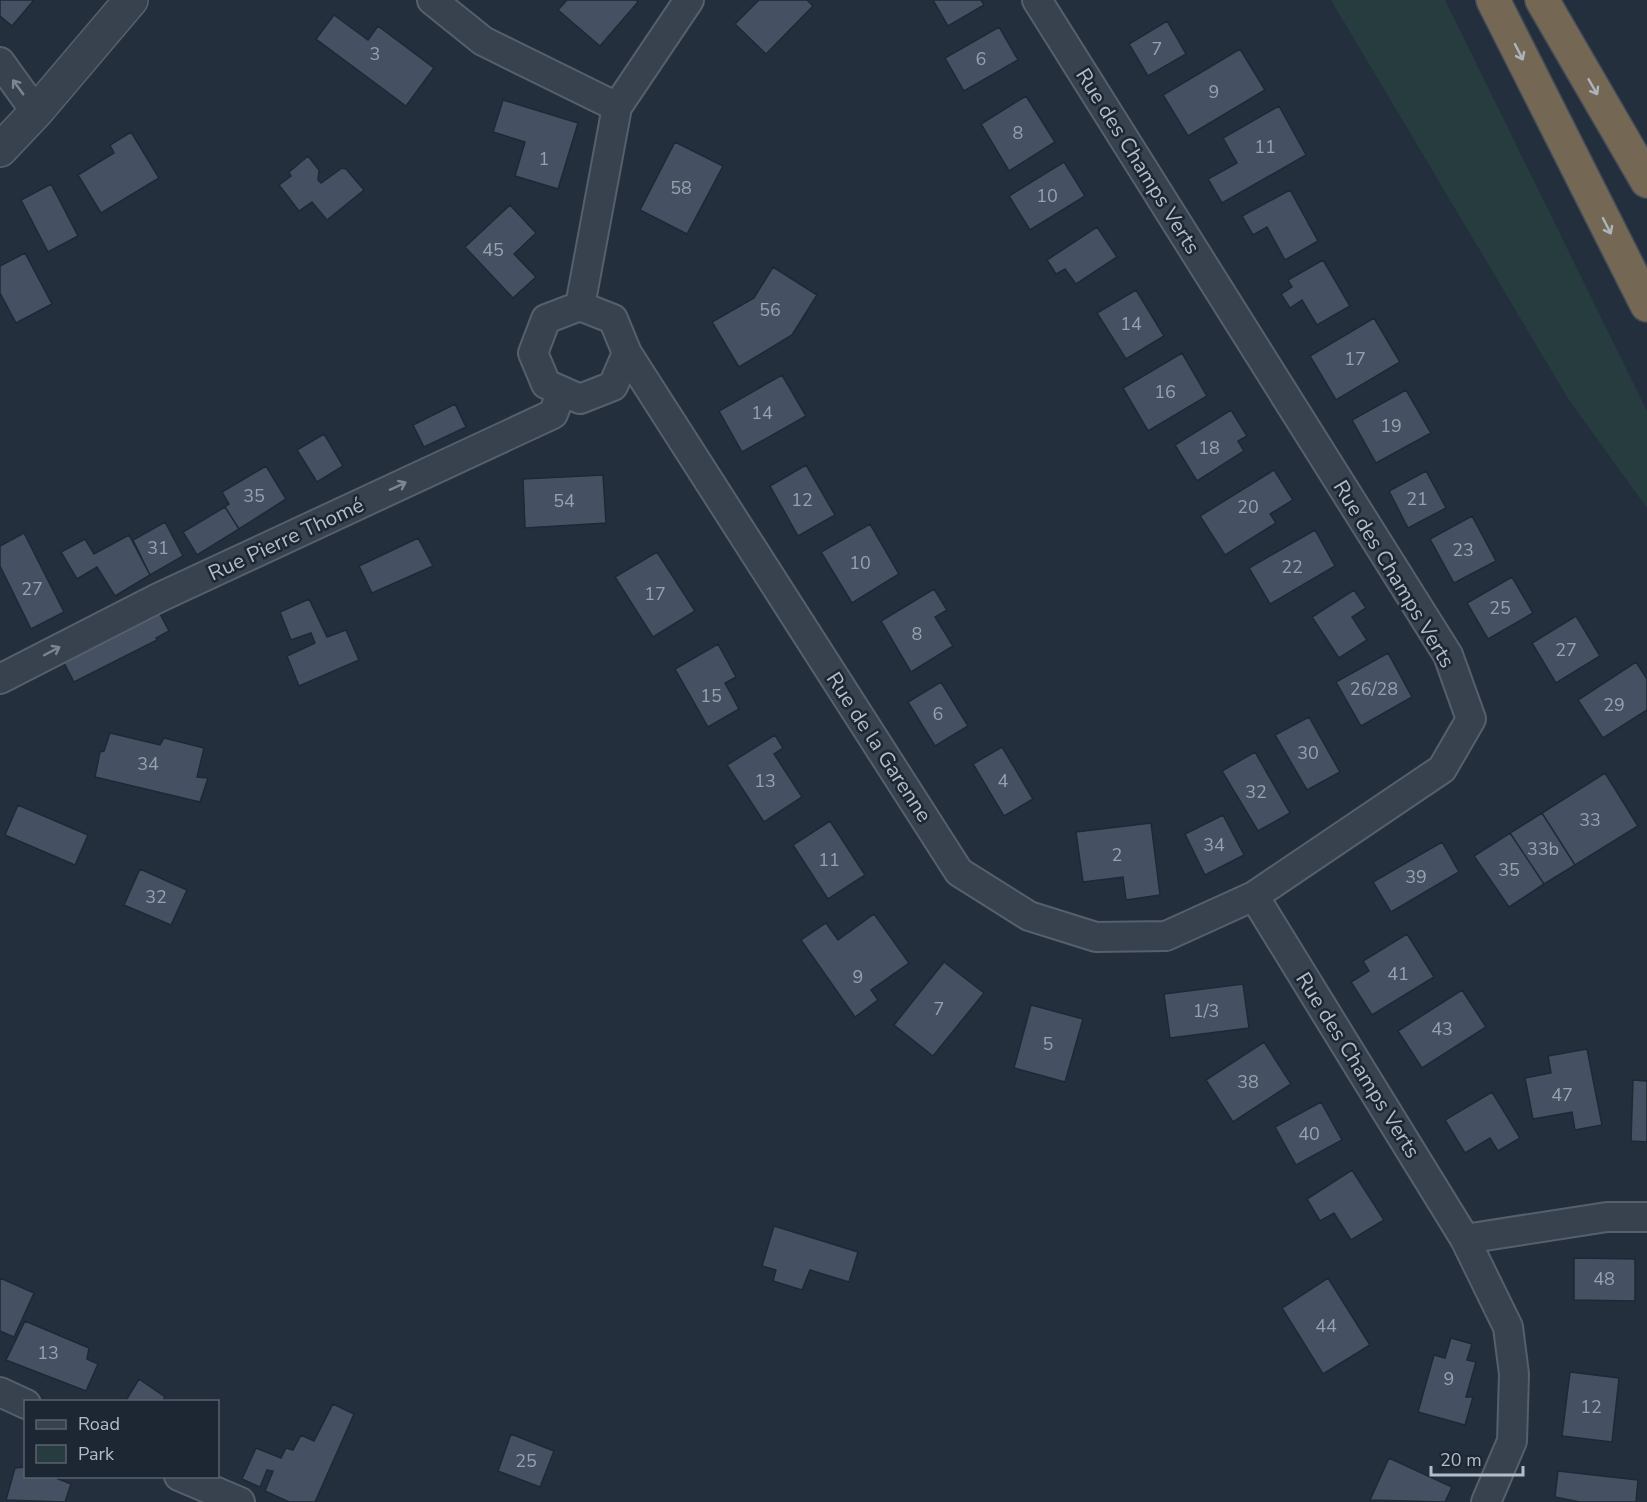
<svg xmlns="http://www.w3.org/2000/svg" width="1647" height="1502" viewBox="0 0 1647 1502" font-family="'Nunito Sans',sans-serif">
  <rect width="100%" height="100%" fill="#242f3e"/>
  <path fill="#263c3f" d="M1331,0H1445L1647,411V508L1569,400Z"/>
  <path fill="#455162" stroke="#1f2835" stroke-width="1.5" d="M0,0H34L12,26L0,16Z
    M567,0H636L638,2L600,46L558,10Z
    M759,0H807L813,6L766,54L735,24Z
    M933,0H981L984,5L948,26Z
    M334,15L368,40L378,26L434,68L406,106L316,39Z
    M1167,21L1186,54L1148,76L1129,44Z
    M999,27L1018,60L964,91L945,58Z
    M1240,49L1265,90L1188,136L1163,95Z
    M1026,96L1055,142L1009,171L981,124Z
    M503,100L578,123L558,189L515,176L525,142L493,132Z
    M1279,106L1306,155L1222,203L1208,179L1237,163L1223,138Z
    M131,132L159,178L101,213L78,175L114,153L110,145Z
    M675,142L723,166L687,234L640,210Z
    M308,156L319,170L318,180L321,183L342,168L346,169L364,190L327,220L312,202L299,211L279,185L291,176L289,172Z
    M1064,162L1085,196L1030,230L1009,196Z
    M51,184L78,236L48,252L21,200Z
    M1290,190L1318,241L1285,260L1267,227L1253,235L1242,216Z
    M510,205L536,233L514,254L536,277L513,298L465,247Z
    M1097,227L1117,257L1076,284L1065,269L1056,274L1047,260Z
    M25,253L52,304L16,323L0,293V266Z
    M1323,260L1350,306L1317,325L1302,300L1290,308L1281,294L1292,287L1288,280Z
    M773,267L817,295L792,335L739,367L712,322L754,298Z
    M1136,290L1164,336L1126,359L1097,313Z
    M1374,318L1400,362L1336,400L1310,356Z
    M1182,353L1207,396L1148,431L1123,388Z
    M782,375L806,416L742,452L719,411Z
    M1406,390L1431,433L1376,463L1352,420Z
    M455,404L466,427L424,447L413,425Z
    M1231,410L1247,436L1238,441L1244,451L1197,481L1175,445Z
    M324,434L343,466L317,482L297,450Z
    M806,465L835,515L798,536L770,486Z
    M266,466L286,499L239,529L225,507L229,504L222,492Z
    M1274,470L1293,500L1270,514L1276,523L1225,555L1200,516Z
    M1426,471L1446,508L1408,528L1389,491Z
    M603,475L606,523L525,528L523,479Z
    M225,507L239,529L197,555L183,532Z
    M1472,516L1496,561L1454,583L1430,539Z
    M165,522L183,556L150,575L133,540Z
    M870,524L899,574L852,603L821,552Z
    M1315,530L1335,566L1270,604L1249,568Z
    M24,533L64,612L31,629L0,566V546Z
    M129,535L150,575L115,596L97,567L77,579L61,552L85,539L94,554Z
    M418,538L433,566L372,593L359,566Z
    M657,552L695,611L653,637L615,577Z
    M1512,577L1533,613L1488,639L1467,603Z
    M934,589L947,610L935,617L953,646L911,672L881,621Z
    M1354,590L1366,608L1352,617L1367,640L1339,658L1312,617Z
    M309,599L327,637L346,630L359,660L299,686L287,656L315,643L311,633L291,640L280,612Z
    M159,612L169,631L156,638L157,640L74,682L62,659Z
    M1576,616L1600,656L1556,683L1532,643Z
    M718,644L736,677L725,683L739,709L708,727L675,669Z
    M1388,653L1412,697L1361,726L1336,682Z
    M1636,662L1647,679V710L1603,738L1578,700Z
    M941,682L968,726L935,746L908,702Z
    M1309,717L1340,772L1307,790L1275,735Z
    M110,733L160,745L164,738L204,748L197,777L208,778L200,802L95,777L100,752L104,751Z
    M775,735L783,748L774,754L802,797L764,822L727,765Z
    M1002,747L1033,799L1004,816L973,764Z
    M1255,752L1290,813L1258,831L1222,771Z
    M1605,773L1638,826L1575,865L1542,813Z
    M18,805L88,835L75,865L5,835Z
    M1542,813L1575,865L1544,884L1510,833Z
    M1223,815L1244,855L1205,875L1185,834Z
    M830,821L865,875L828,899L793,845Z
    M1151,823L1160,895L1126,900L1123,877L1083,882L1076,832Z
    M1510,833L1544,884L1509,907L1474,856Z
    M1442,842L1459,872L1391,912L1373,882Z
    M140,869L187,890L171,925L124,905Z
    M874,914L909,963L871,990L878,1000L855,1017L801,940L826,923L838,940Z
    M1407,934L1434,977L1372,1015L1351,982L1369,971L1363,961Z
    M944,962L984,993L933,1056L894,1025Z
    M1243,984L1249,1028L1170,1038L1164,994Z
    M1462,990L1486,1027L1422,1068L1398,1031Z
    M1031,1005L1083,1019L1065,1082L1014,1068Z
    M1264,1042L1291,1084L1233,1122L1206,1080Z
    M1587,1049L1602,1125L1575,1130L1572,1112L1533,1119L1525,1078L1551,1073L1548,1056Z
    M1633,1080L1647,1081V1142L1631,1141Z
    M1492,1092L1520,1138L1498,1151L1490,1138L1465,1153L1445,1120Z
    M1321,1102L1342,1140L1296,1165L1275,1127Z
    M1352,1170L1384,1220L1351,1240L1334,1213L1320,1221L1307,1199Z
    M774,1226L858,1252L849,1282L810,1270L802,1290L773,1281L776,1270L762,1266Z
    M1574,1258L1635,1259V1301L1574,1300Z
    M0,1278L34,1293L14,1337L0,1331Z
    M1328,1278L1370,1345L1323,1374L1282,1308Z
    M25,1321L89,1348L87,1359L98,1364L86,1391L6,1360Z
    M1451,1338L1472,1344L1467,1360L1476,1362L1466,1397H1473L1465,1425L1418,1412L1434,1355L1445,1358Z
    M1570,1372L1619,1378L1612,1442L1562,1436Z
    M139,1379L165,1397L162,1402H125Z
    M333,1404L354,1414L315,1502H289L265,1491L273,1471L267,1470L260,1487L242,1479L256,1448L281,1458L286,1448L293,1450L301,1435L314,1441Z
    M511,1434L554,1451L540,1487L498,1471Z
    M1389,1458L1452,1487L1445,1502L1370,1500Z
    M26,1467V1476H51L71,1484L65,1502L6,1500L15,1468Z
    M1558,1471L1638,1480L1636,1502H1580L1555,1497Z"/>
  <g fill="none" stroke-linecap="round" stroke-linejoin="round">
    <g stroke="#565f6c" stroke-width="32">
      <path id="minor" d="M432,0L483,41L617,107
        M0,62L36,112
        M580,306L617,107L689,0
        M580,306L613,319L627,353L613,386L580,399L546,384L533,353L546,319Z
        M627,353L959,872L1029,916L1096,937L1166,936L1254,896L1442,769L1471,719L1448,655L1037,0
        M0,679L158,598L553,414L562,391
        M1254,896L1465,1239L1508,1327L1514,1374L1512,1441L1486,1502
        M1465,1239L1607,1217H1647
        M0,1392L26,1404
        M179,1476L240,1502"/>
    </g>
    <g stroke="#565f6c" stroke-width="36">
      <path id="tertiary" d="M0,150L36,112L131,0"/>
    </g>
    <g stroke="#434c59" stroke-width="36">
      <path id="motorway" d="M1493,0L1647,305
        M1542,0L1647,181"/>
    </g>
    <use href="#minor" stroke="#38414e" stroke-width="28"/>
    <use href="#tertiary" stroke="#38414e" stroke-width="33"/>
    <use href="#motorway" stroke="#746855" stroke-width="33"/>
  </g>
  <defs><path id="oneway-shaft" d="M-6 0H5M1.5-3L5.5 0L1.5 3" fill="none" stroke-width="1.6" stroke-linecap="round" stroke-linejoin="round" transform="scale(1.5)"/></defs>
  <g stroke="#aeb4bd">
    <use href="#oneway-shaft" transform="translate(1519 52) rotate(63)"/>
    <use href="#oneway-shaft" transform="translate(1593 87) rotate(60)"/>
    <use href="#oneway-shaft" transform="translate(1607 226) rotate(63)"/>
  </g>
  <g stroke="#7c8592">
    <use href="#oneway-shaft" transform="translate(18 87) rotate(-126)"/>
    <use href="#oneway-shaft" transform="translate(398 486) rotate(-25)"/>
    <use href="#oneway-shaft" transform="translate(52 651) rotate(-28)"/>
  </g>
  <g text-anchor="middle" dominant-baseline="central" stroke-width="5" stroke-linejoin="round" paint-order="stroke">
    <g font-size="18" fill="#98a1af">
      <text x="1157" y="49">7</text>
      <text x="375" y="54">3</text>
      <text x="981" y="59">6</text>
      <text x="1214" y="92">9</text>
      <text x="1018" y="133">8</text>
      <text x="1265" y="147">11</text>
      <text x="544" y="159">1</text>
      <text x="681" y="188">58</text>
      <text x="1047" y="196">10</text>
      <text x="493" y="250">45</text>
      <text x="770" y="310">56</text>
      <text x="1131" y="324">14</text>
      <text x="1355" y="359">17</text>
      <text x="1165" y="392">16</text>
      <text x="762" y="413">14</text>
      <text x="1391" y="426">19</text>
      <text x="1209" y="448">18</text>
      <text x="254" y="496">35</text>
      <text x="1417" y="499">21</text>
      <text x="802" y="500">12</text>
      <text x="564" y="501">54</text>
      <text x="1248" y="507">20</text>
      <text x="158" y="548">31</text>
      <text x="1463" y="550">23</text>
      <text x="860" y="563">10</text>
      <text x="1292" y="567">22</text>
      <text x="32" y="589">27</text>
      <text x="655" y="594">17</text>
      <text x="1500" y="608">25</text>
      <text x="917" y="634">8</text>
      <text x="1566" y="650">27</text>
      <text x="1374" y="689">26/28</text>
      <text x="711" y="696">15</text>
      <text x="1614" y="705">29</text>
      <text x="938" y="714">6</text>
      <text x="1308" y="753">30</text>
      <text x="148" y="764">34</text>
      <text x="765" y="781">13</text>
      <text x="1003" y="781">4</text>
      <text x="1256" y="792">32</text>
      <text x="1590" y="820">33</text>
      <text x="1214" y="845">34</text>
      <text x="1543" y="849">33b</text>
      <text x="1117" y="855">2</text>
      <text x="829" y="860">11</text>
      <text x="1509" y="870">35</text>
      <text x="1416" y="877">39</text>
      <text x="156" y="897">32</text>
      <text x="1398" y="974">41</text>
      <text x="858" y="977">9</text>
      <text x="939" y="1009">7</text>
      <text x="1206" y="1011">1/3</text>
      <text x="1442" y="1029">43</text>
      <text x="1048" y="1044">5</text>
      <text x="1248" y="1082">38</text>
      <text x="1562" y="1095">47</text>
      <text x="1309" y="1134">40</text>
      <text x="1604" y="1279">48</text>
      <text x="1326" y="1326">44</text>
      <text x="48" y="1353">13</text>
      <text x="1449" y="1379">9</text>
      <text x="1591" y="1407">12</text>
      <text x="526" y="1461">25</text>
    </g>
    <g font-size="21" fill="#b4bcc9" stroke="#1d2633">
      <text transform="translate(1138 161) rotate(58)">Rue des Champs Verts</text>
      <text transform="translate(286 539) rotate(-25)">Rue Pierre Thomé</text>
      <text transform="translate(1394 574) rotate(59)">Rue des Champs Verts</text>
      <text transform="translate(879 747) rotate(57)">Rue de la Garenne</text>
      <text transform="translate(1358 1065) rotate(58)">Rue des Champs Verts</text>
    </g>
  </g>
  <rect x="24" y="1400" width="195" height="78" fill="#1d2633" stroke="#59626f" stroke-width="1.5"/>
  <rect x="36" y="1420" width="30" height="9" fill="#38414e" stroke="#59626f" stroke-width="1.5"/>
  <text x="78" y="1430" font-size="18" fill="#b4bcc9">Road</text>
  <rect x="36" y="1445" width="30" height="18" fill="#263c3f" stroke="#59626f" stroke-width="1.5"/>
  <text x="78" y="1460" font-size="18" fill="#b4bcc9">Park</text>
  <path d="M1431 1466v9h92v-9" fill="none" stroke="#b4bcc9" stroke-width="3"/>
  <text x="1440" y="1466" font-size="18" fill="#b4bcc9" stroke="#1d2633" stroke-width="4.5" paint-order="stroke">20 m</text>
</svg>
